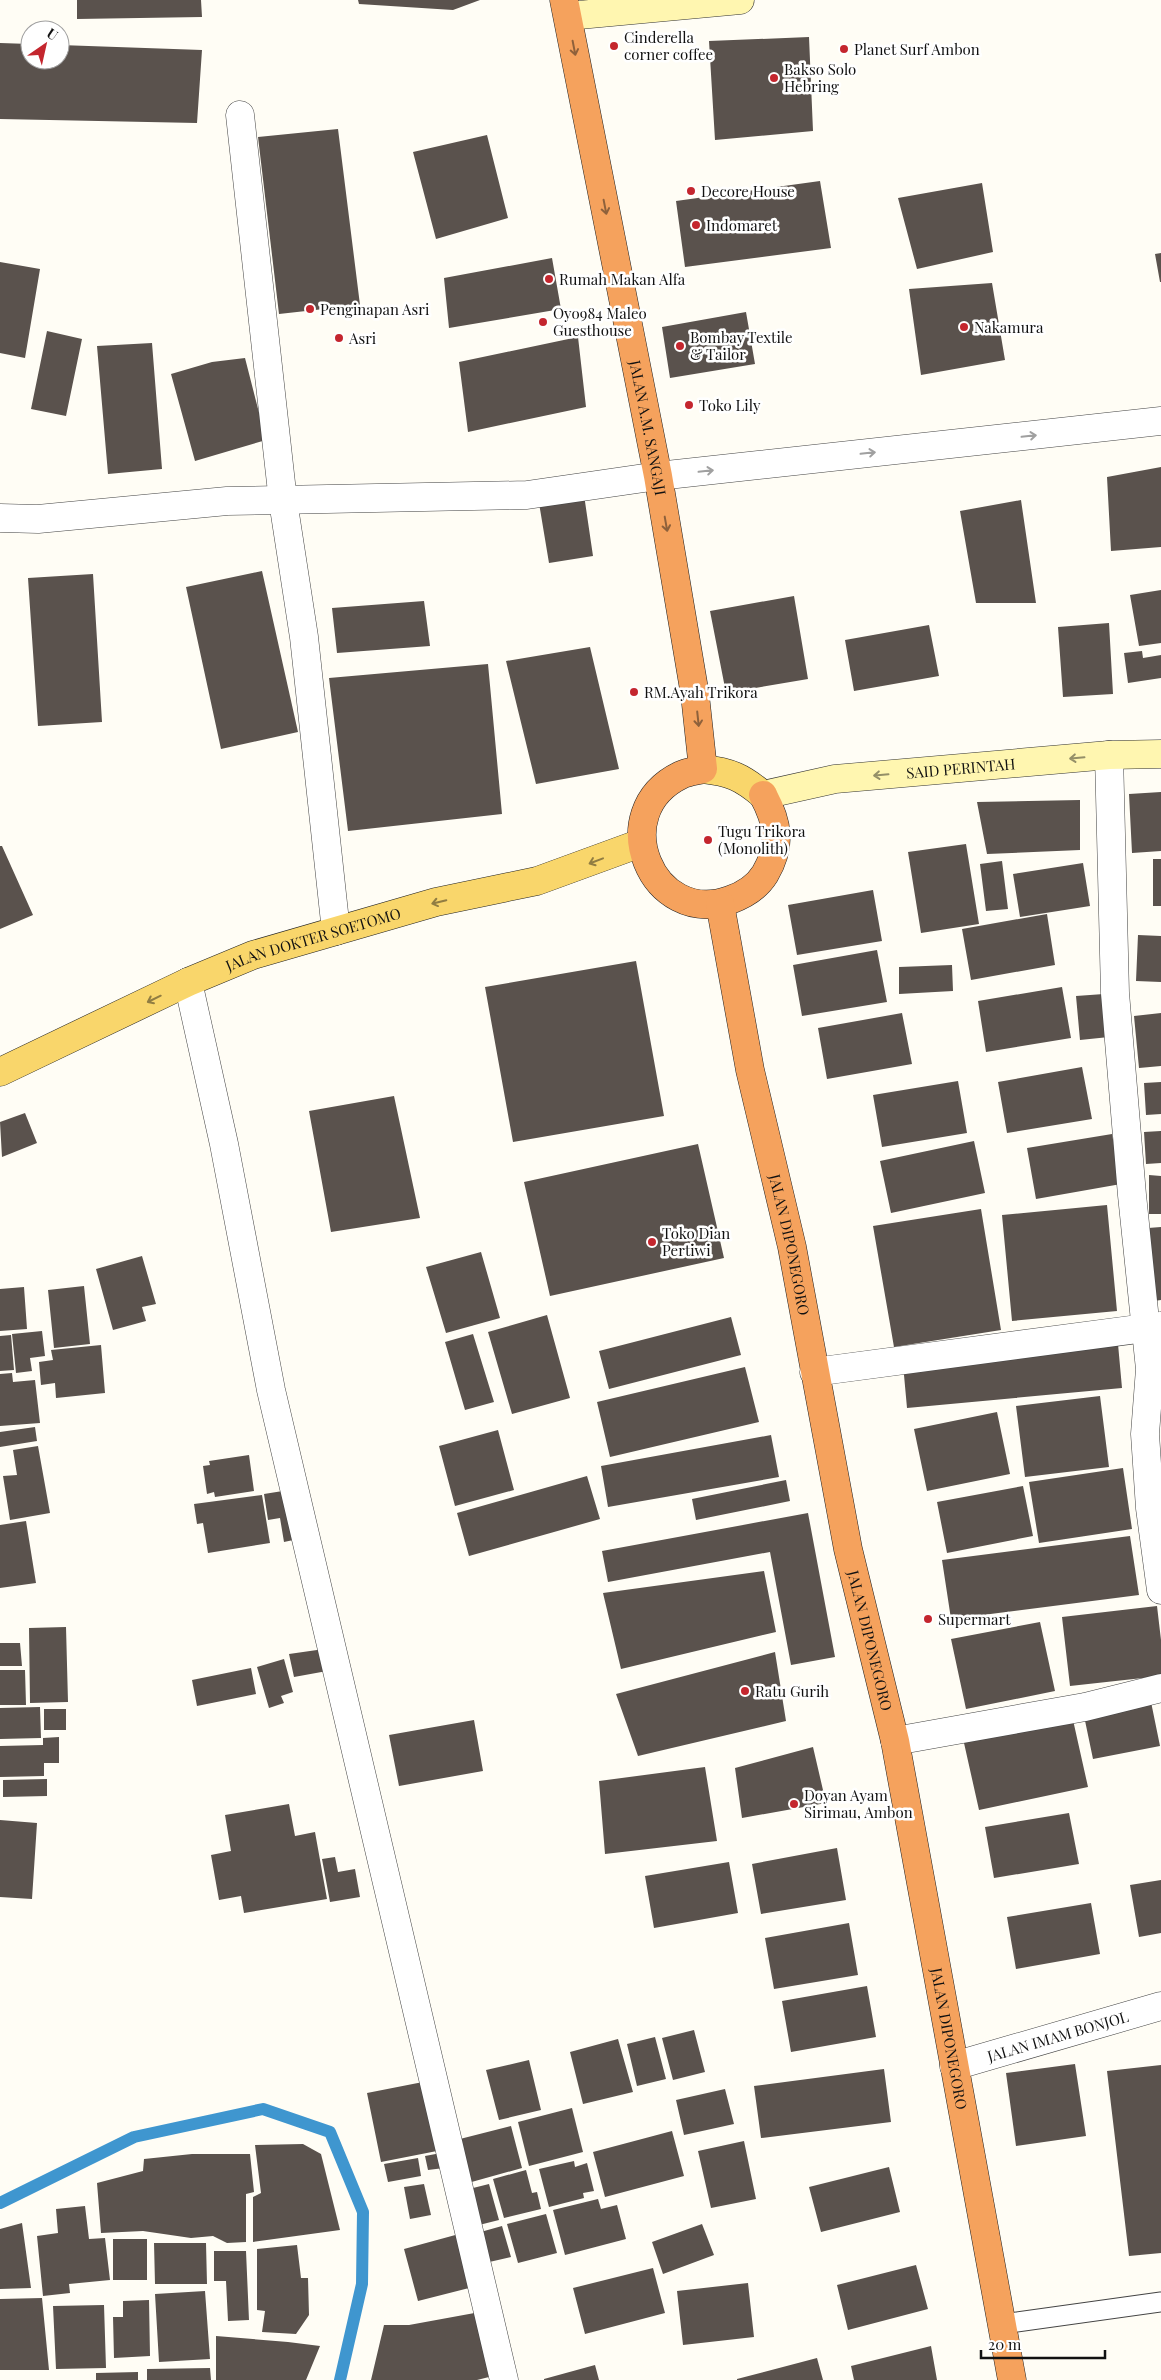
<svg xmlns="http://www.w3.org/2000/svg" width="1161" height="2380" viewBox="0 0 1161 2380" font-family="'Playfair Display',serif">
  <rect width="100%" height="100%" fill="#fffdf5"/>
  <g fill="none" stroke-linecap="round" stroke-linejoin="round">
    <path stroke="#3f96cf" stroke-width="12" d="M0,2203L134,2137L263,2109L330,2132L363,2212L362,2284L340,2380"/>
  </g>
  <path fill="#5a524d" d="M77,0H201L202,17L77,19Z
    M358,0H480L453,10L359,4Z
    M809,37L813,131L715,140L709,41Z
    M0,43L30,44V60H60V45L202,50L197,123L0,119Z
    M338,129L360,305L279,314L258,137Z
    M487,135L508,218L436,239L413,152Z
    M820,181L831,248L685,267L676,201Z
    M982,183L993,252L917,269L898,198Z
    M1161,253V282H1160L1155,254Z
    M552,258L561,309L449,328L444,278Z
    M0,262L40,269L25,358L0,353Z
    M992,283L1005,360L921,375L909,289Z
    M746,312L755,364L670,378L662,327Z
    M47,331L82,339L66,416L31,409Z
    M578,337L586,407L468,432L459,362Z
    M152,343L162,469L108,474L97,346Z
    M245,358L266,440L195,461L171,374L212,362Z
    M1161,467V547L1111,551L1107,477Z
    M583,488L593,556L549,563L538,497Z
    M1021,500L1036,603H976L960,511Z
    M262,571L298,732L221,749L186,587Z
    M93,574L102,722L38,726L28,578Z
    M1161,590V643L1139,646L1130,595Z
    M794,596L808,679L726,693L710,611Z
    M424,601L430,646L337,653L332,608Z
    M1109,623L1113,694L1063,697L1058,627Z
    M929,625L939,676L854,691L845,640Z
    M590,647L619,769L536,784L506,661Z
    M1142,651L1143,658L1161,655V678L1128,683L1124,653Z
    M488,664L502,814L348,831L329,678Z
    M1161,792V851L1132,853L1129,794Z
    M1080,800V850L987,854L977,802Z
    M966,844L979,924L921,933L908,852Z
    M0,846H2L33,915L0,929Z
    M1153,859H1161V906H1153Z
    M1002,861L1008,909L986,911L980,864Z
    M1083,863L1090,906L1020,917L1013,874Z
    M873,890L882,941L797,955L788,905Z
    M1047,914L1055,965L971,980L962,929Z
    M1138,935L1161,936V982L1136,981Z
    M877,950L887,1002L802,1016L793,965Z
    M636,961L664,1116L513,1142L485,987Z
    M952,965L953,991L899,994V967Z
    M1062,987L1071,1038L986,1052L978,1001Z
    M1104,994L1109,1037L1080,1040L1076,996Z
    M902,1013L912,1064L827,1079L818,1028Z
    M1161,1013V1066L1139,1068L1134,1016Z
    M1082,1067L1092,1119L1007,1133L998,1082Z
    M958,1081L967,1133L882,1147L873,1095Z
    M1161,1082V1114L1146,1115L1144,1083Z
    M394,1096L420,1218L331,1232L309,1111Z
    M25,1113L37,1143L2,1157L0,1122Z
    M1161,1131V1163L1146,1164L1144,1132Z
    M1112,1134L1121,1184L1036,1199L1027,1148Z
    M974,1141L985,1193L891,1213L880,1161Z
    M698,1144L724,1258L550,1296L524,1182Z
    M1149,1175L1161,1176V1214H1149Z
    M1107,1205L1117,1311L1012,1321L1002,1215Z
    M981,1209L1001,1330L894,1347L873,1226Z
    M1161,1227V1300L1154,1301L1148,1228Z
    M481,1252L500,1318L446,1333L426,1267Z
    M142,1256L156,1304L142,1307L146,1321L113,1330L96,1269Z
    M84,1286L90,1344L54,1348L48,1290Z
    M24,1287L27,1329L0,1331V1289Z
    M547,1315L570,1398L512,1414L488,1332Z
    M731,1317L741,1355L609,1389L599,1351Z
    M42,1331L45,1356L30,1358L32,1371L16,1373L12,1334Z
    M473,1334L494,1402L465,1410L445,1342Z
    M11,1335L14,1370L0,1371V1336Z
    M1118,1344L1122,1388L907,1408L903,1364Z
    M101,1345L105,1393L56,1398L55,1383L41,1385L39,1362L53,1360L51,1350Z
    M745,1367L759,1422L610,1457L597,1402Z
    M12,1373L13,1382L35,1380L40,1423L0,1426V1374Z
    M1100,1396L1109,1467L1025,1477L1016,1406Z
    M997,1412L1010,1474L927,1491L914,1429Z
    M35,1427L37,1441L0,1447V1432Z
    M498,1430L514,1490L455,1506L439,1446Z
    M771,1435L779,1477L608,1507L601,1466Z
    M38,1446L50,1513L10,1520L3,1476L17,1475L13,1450Z
    M249,1455L254,1491L215,1497L214,1492L207,1494L203,1466L210,1465L209,1461Z
    M1123,1468L1132,1529L1039,1543L1029,1482Z
    M587,1476L600,1519L469,1556L457,1513Z
    M786,1480L790,1501L696,1520L692,1499Z
    M1023,1486L1033,1536L947,1553L937,1502Z
    M289,1490L298,1539L284,1542L280,1518L268,1520L264,1494Z
    M262,1495L270,1543L208,1553L203,1523L197,1524L194,1504Z
    M808,1513L835,1657L791,1665L770,1552L608,1582L602,1551Z
    M26,1521L36,1583L0,1588V1525Z
    M1130,1536L1139,1595L951,1619L942,1560Z
    M764,1571L776,1632L621,1669L603,1593Z
    M1157,1606L1161,1640V1676L1070,1686L1062,1617Z
    M1040,1622L1055,1691L966,1709L951,1639Z
    M66,1627L68,1702L30,1703L29,1628Z
    M0,1643H20L22,1666H0Z
    M324,1649L327,1671L294,1677L289,1654Z
    M775,1652L786,1721L638,1756L616,1694Z
    M284,1659L293,1692L281,1696L284,1703L269,1708L257,1667Z
    M251,1668L256,1694L197,1706L192,1680Z
    M0,1670H25L26,1705H0Z
    M1150,1697L1160,1746L1093,1759L1083,1711Z
    M40,1707L41,1738L0,1739V1708Z
    M44,1709H66V1730H44Z
    M1071,1711L1088,1787L979,1810L962,1734Z
    M474,1720L483,1771L399,1786L389,1735Z
    M59,1737V1763H44V1776L0,1777V1746L43,1745V1738Z
    M813,1747L826,1803L742,1818L735,1768Z
    M705,1767L717,1841L605,1854L599,1781Z
    M47,1779V1796L3,1797V1780Z
    M289,1804L295,1836L315,1832L327,1899L244,1913L241,1896L219,1900L211,1855L231,1851L225,1815Z
    M1069,1813L1079,1864L994,1878L985,1827Z
    M0,1820L37,1823L32,1899L0,1897Z
    M837,1848L846,1900L761,1914L752,1864Z
    M335,1857L338,1872L355,1869L360,1897L330,1902L322,1859Z
    M729,1862L738,1913L654,1928L645,1876Z
    M1161,1880V1933L1139,1937L1130,1885Z
    M1091,1903L1100,1954L1016,1969L1007,1917Z
    M849,1923L858,1975L774,1989L765,1938Z
    M867,1986L876,2037L791,2052L782,2001Z
    M694,2030L705,2072L673,2080L662,2038Z
    M655,2037L666,2079L637,2086L627,2044Z
    M618,2039L633,2092L583,2104L570,2052Z
    M529,2060L541,2110L499,2120L486,2070Z
    M1075,2064L1086,2136L1016,2146L1006,2073Z
    M1161,2065V2253L1129,2256L1107,2071Z
    M884,2069L891,2122L761,2138L754,2086Z
    M428,2081L442,2150L381,2162L367,2093Z
    M725,2089L734,2124L684,2135L676,2100Z
    M572,2108L583,2152L529,2166L518,2122Z
    M511,2126L522,2168L468,2183L456,2140Z
    M672,2131L684,2176L605,2197L593,2152Z
    M744,2141L756,2199L711,2208L698,2151Z
    M303,2144L321,2154L340,2230L253,2242V2197L261,2193L255,2145Z
    M441,2153L444,2168L428,2170L425,2156Z
    M192,2154H250L254,2192L246,2194V2242L227,2243L213,2236L191,2238L143,2231L101,2233L97,2183L143,2171L144,2159Z
    M418,2158L421,2176L388,2182L384,2164Z
    M574,2161L575,2167L587,2163L594,2191L583,2193L584,2198L549,2207L539,2169Z
    M889,2167L900,2212L821,2232L809,2187Z
    M526,2170L532,2193L537,2192L541,2209L504,2218L493,2179Z
    M424,2184L431,2215L410,2219L404,2187Z
    M489,2184L499,2220L475,2226L465,2190Z
    M598,2199L601,2209L617,2205L626,2239L565,2255L553,2210Z
    M85,2206L89,2239L105,2238L110,2280L69,2284L70,2293L43,2296L37,2236L58,2233L56,2209Z
    M546,2214L557,2253L518,2263L507,2224Z
    M22,2223L31,2288L0,2289V2229Z
    M702,2224L714,2255L663,2274L652,2242Z
    M502,2226L511,2257L485,2263L477,2233Z
    M459,2234L473,2287L418,2301L404,2249Z
    M113,2239H147V2280H113Z
    M154,2243H206L207,2284H155Z
    M297,2245L301,2278H308L309,2315L296,2334L262,2332L265,2311L257,2310V2249Z
    M214,2251H246L249,2320L228,2321L226,2281H214Z
    M916,2265L928,2309L848,2330L837,2285Z
    M653,2268L665,2313L585,2334L573,2288Z
    M748,2283L754,2337L683,2345L677,2291Z
    M205,2291L210,2359L159,2362L155,2294Z
    M42,2298L49,2370H0V2299Z
    M149,2300L150,2356L114,2358L113,2317H123V2301Z
    M104,2305L106,2368L56,2369L53,2306Z
    M480,2312L497,2375L477,2380H371L384,2325H409Z
    M216,2336L288,2342L320,2346L306,2380H216Z
    M931,2346L937,2380H854L851,2366Z
    M817,2358L823,2380H737V2379Z
    M595,2365L599,2380H544V2379Z
    M210,2368L211,2380H147V2369Z
    M138,2372V2380H96V2373Z"/>
  <g fill="none" stroke-linecap="round" stroke-linejoin="round">
    <g stroke="#444" stroke-width="21">
      <path id="lane" d="M1002,2324L1161,2302"/>
    </g>
    <g stroke="#444" stroke-width="29">
      <g id="street">
        <path d="M240,115L283,501L304,637L336,931"/>
        <path d="M0,518L38,519L227,501L527,495L658,476L1161,421"/>
        <path d="M1109,755L1115,993L1132,1195L1150,1369L1145,1434L1150,1508L1161,1590"/>
        <path d="M188,982L224,1144L271,1390L504,2380"/>
        <path d="M814,1372L1161,1326"/>
        <path d="M895,1741L1085,1707L1161,1688"/>
        <path id="s1" d="M954,2066L1161,2006"/>
      </g>
    </g>
    <g stroke="#333" stroke-width="29">
      <g id="secondary">
        <path d="M568,16L740,0"/>
        <path id="s2" d="M763,795L835,779L1109,755L1161,754"/>
      </g>
    </g>
    <g stroke="#222" stroke-width="29">
      <g id="primary">
        <path d="M703,769C730,772 742,777 763,795"/>
        <path id="s3" d="M0,1072L188,982L253,955L436,902L537,881L641,843"/>
      </g>
    </g>
    <g stroke="#222" stroke-width="29">
      <g id="highway">
        <path id="s4" d="M564,0L658,476L695,695L703,769C696,771 687,772 681,775C604,812 652,928 730,900C744,895 757,887 765,874C782,845 778,823 763,795"/>
        <path id="s5" d="M720,904L750,1070L792,1247L848,1549L895,1741L1012,2380"/>
      </g>
    </g>
    <use href="#lane" stroke="#fff" stroke-width="19"/>
    <use href="#street" stroke="#fff" stroke-width="28"/>
    <use href="#secondary" stroke="#fff6b0" stroke-width="28"/>
    <use href="#primary" stroke="#f9d66b" stroke-width="28"/>
    <use href="#highway" stroke="#f5a25d" stroke-width="28"/>
  </g>
  <defs><path id="oneway-shaft" d="M-6 0H5M1.5-3L5.5 0L1.5 3" fill="none" stroke-width="1.6" stroke-linecap="round" stroke-linejoin="round" transform="scale(1.25)"/></defs>
  <g stroke="#8e613b">
    <use href="#oneway-shaft" transform="translate(574 48) rotate(79)"/>
    <use href="#oneway-shaft" transform="translate(605 207) rotate(79)"/>
    <use href="#oneway-shaft" transform="translate(666 524) rotate(80)"/>
    <use href="#oneway-shaft" transform="translate(698 719) rotate(84)"/>
  </g>
  <g stroke="#a0a0a0">
    <use href="#oneway-shaft" transform="translate(1029 436) rotate(-6)"/>
    <use href="#oneway-shaft" transform="translate(868 453) rotate(-6)"/>
    <use href="#oneway-shaft" transform="translate(706 471) rotate(-6)"/>
  </g>
  <g stroke="#948f68">
    <use href="#oneway-shaft" transform="translate(1077 758) rotate(175)"/>
    <use href="#oneway-shaft" transform="translate(881 775) rotate(175)"/>
  </g>
  <g stroke="#917d42">
    <use href="#oneway-shaft" transform="translate(596 861) rotate(159)"/>
    <use href="#oneway-shaft" transform="translate(439 902) rotate(167)"/>
    <use href="#oneway-shaft" transform="translate(154 999) rotate(154)"/>
  </g>
  <g fill="#c4262e" stroke="#fff" stroke-width="2">
    <circle cx="614" cy="46" r="5"/>
    <circle cx="844" cy="49" r="5"/>
    <circle cx="774" cy="78" r="5"/>
    <circle cx="691" cy="191" r="5"/>
    <circle cx="696" cy="225" r="5"/>
    <circle cx="549" cy="279" r="5"/>
    <circle cx="310" cy="309" r="5"/>
    <circle cx="543" cy="322" r="5"/>
    <circle cx="964" cy="327" r="5"/>
    <circle cx="339" cy="338" r="5"/>
    <circle cx="680" cy="346" r="5"/>
    <circle cx="689" cy="405" r="5"/>
    <circle cx="634" cy="692" r="5"/>
    <circle cx="708" cy="840" r="5"/>
    <circle cx="652" cy="1242" r="5"/>
    <circle cx="928" cy="1619" r="5"/>
    <circle cx="745" cy="1691" r="5"/>
    <circle cx="794" cy="1804" r="5"/>
  </g>
  <g text-anchor="middle" dominant-baseline="central" stroke-width="5" stroke-linejoin="round" paint-order="stroke">
    <g font-size="15" fill="#111" stroke="#fff" text-anchor="start">
      <text x="624" y="37">Cinderella<tspan x="624" dy="17">corner coffee</tspan></text>
      <text x="854" y="49">Planet Surf Ambon</text>
      <text x="784" y="69">Bakso Solo<tspan x="784" dy="17">Hebring</tspan></text>
      <text x="701" y="191">Decore House</text>
      <text x="706" y="225">Indomaret</text>
      <text x="559" y="279">Rumah Makan Alfa</text>
      <text x="320" y="309">Penginapan Asri</text>
      <text x="553" y="313">Oyo984 Maleo<tspan x="553" dy="17">Guesthouse</tspan></text>
      <text x="974" y="327">Nakamura</text>
      <text x="690" y="337">Bombay Textile<tspan x="690" dy="17">&amp; Tailor</tspan></text>
      <text x="349" y="338">Asri</text>
      <text x="699" y="405">Toko Lily</text>
      <text x="644" y="692">RM.Ayah Trikora</text>
      <text x="718" y="831">Tugu Trikora<tspan x="718" dy="17">(Monolith)</tspan></text>
      <text x="662" y="1233">Toko Dian<tspan x="662" dy="17">Pertiwi</tspan></text>
      <text x="938" y="1619">Supermart</text>
      <text x="755" y="1691">Ratu Gurih</text>
      <text x="804" y="1795">Doyan Ayam<tspan x="804" dy="17">Sirimau, Ambon</tspan></text>
    </g>
    <g font-size="15" fill="#111" stroke="#fff">
      <text stroke="none"><textPath href="#s4" startOffset="436">JALAN A.M. SANGAJI</textPath></text>
      <text stroke="none"><textPath href="#s2" startOffset="200">SAID PERINTAH</textPath></text>
      <text stroke="none"><textPath href="#s3" startOffset="341">JALAN DOKTER SOETOMO</textPath></text>
      <text stroke="none"><textPath href="#s5" startOffset="348">JALAN DIPONEGORO</textPath></text>
      <text stroke="none"><textPath href="#s5" startOffset="752">JALAN DIPONEGORO</textPath></text>
      <text stroke="none"><textPath href="#s1" startOffset="108">JALAN IMAM BONJOL</textPath></text>
      <text stroke="none"><textPath href="#s5" startOffset="1158">JALAN DIPONEGORO</textPath></text>
    </g>
  </g>
  <g transform="translate(45 45) rotate(34)"><circle r="24" fill="#ffffff" stroke="#a0a0a0"/>
  <path d="M0-4L9 19L0 12L-9 19Z" fill="#c4262e"/>
  <text y="-8" font-size="14" font-weight="bold" text-anchor="middle" fill="#111111">U</text>
  </g>
  <path d="M981 2350v8h124v-8" fill="none" stroke="#111111" stroke-width="2.5"/>
  <text x="988" y="2350" font-size="15" fill="#111111" stroke="#ffffff" stroke-width="4" paint-order="stroke">20 m</text>
</svg>
